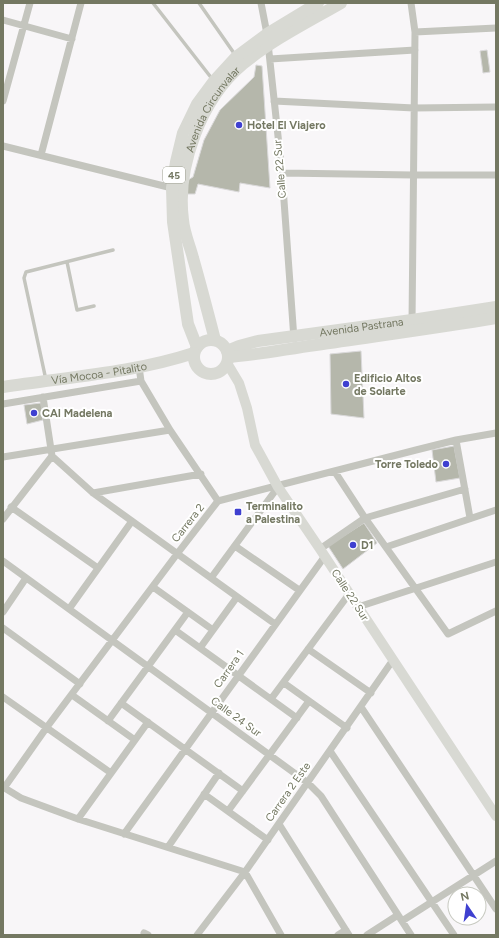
<svg xmlns="http://www.w3.org/2000/svg" width="499" height="938" viewBox="0 0 499 938" font-family="Figtree,sans-serif">
  <rect width="100%" height="100%" fill="#f8f6f8"/>
  <path fill="#b5b7ab" stroke="#dad9da" d="M487,50L490,72L483,73L480,51Z
    M256,65L262,66L270,188L240,183L239,192L198,184L195,194H186L188,180L193,177L204,140L220,110L254,77Z
    M361,351L364,418L331,414L330,354Z
    M41,403L43,420L27,424L24,405Z
    M454,446L460,478L436,482L432,450Z
    M364,523L377,543L343,569L328,546Z"/>
  <g fill="none" stroke-linecap="round" stroke-linejoin="round">
    <path stroke="#c4c5be" stroke-width="3.5" d="M153,3L213,80
      M199,3L236,56
      M67,262L77,310L94,306
      M46,380L24,278L26,272L113,250"/>
    <path stroke="#c4c5be" stroke-width="7" d="M261,3L267,34L282,173L294,339
      M411,3L415,32L412,323
      M3,20L72,39
      M415,32L496,28
      M270,59L415,50
      M3,101L30,3
      M274,101L414,108L496,107
      M3,146L176,189
      M41,155L81,3
      M282,173L413,175H496
      M139,367L141,381L170,430L218,501
      M3,404L141,381
      M456,440L470,518
      M52,456L93,493L275,624
      M3,457L170,430
      M335,472L365,518L448,634L496,611
      M93,493L201,474
      M11,507L98,568
      M3,519L52,456L43,397
      M235,546L299,590
      M386,547L496,510
      M320,549L365,518L465,489
      M3,561L308,783L321,796L411,935
      M211,578L278,487
      M153,587L213,630
      M358,607L496,562
      M69,609L132,521
      M3,612L26,578
      M3,628L80,684
      M175,630L297,718
      M200,648L237,597
      M308,649L371,693
      M284,683L347,728
      M72,695L135,740
      M3,697L111,773
      M271,699L349,594
      M121,703L243,791
      M361,707L496,909
      M108,721L188,612
      M330,751L454,935
      M3,787L21,798L78,819L245,872L281,935
      M4,788L47,727L177,554L218,501L416,450L456,440L496,433
      M204,794L268,840
      M228,811L309,701
      M78,819L148,722
      M279,824L349,935
      M124,834L325,556
      M168,847L219,773
      M402,921L496,861
      M144,933L148,935
      M197,935L245,872L393,660
      M338,935L346,930
      M367,935L398,915"/>
    <path stroke="#d8d9d3" stroke-width="10" d="M227,363L239,383L247,408L255,445L278,487L320,549L496,816"/>
    <g stroke="#d8d9d3" stroke-width="12">
      <circle cx="211" cy="357" r="17"/>
      <path id="s1" d="M227,351L239,346L258,341L412,320L496,307"/>
      <path d="M228,357C258,355 286,349 316,345C376,336 436,328 496,318"/>
    </g>
    <g stroke="#d8d9d3" stroke-width="12">
      <path id="s2" d="M215,340C208,313 201,286 193,258C190,246 184,233 183,220C176,167 201,99 243,64C272,40 308,22 341,3"/>
      <path d="M197,347L188,324L173,222L172,188L176,162L183,133L197,104L214,81L236,57L267,34L318,3"/>
      <path id="s3" d="M3,387C67,377 133,373 194,353"/>
    </g>
  </g>
  <g fill="#3f40d0" stroke="#fff" stroke-width="1.5">
    <circle cx="239" cy="125" r="4"/>
    <circle cx="346" cy="384" r="4"/>
    <circle cx="34" cy="413" r="4"/>
    <circle cx="446" cy="464" r="4"/>
    <rect x="234" y="508" width="8" height="8" rx="2"/>
    <circle cx="353" cy="545" r="4"/>
  </g>
  <g text-anchor="middle" dominant-baseline="central" stroke-width="4" stroke-linejoin="round" paint-order="stroke">
    <rect fill="#fff" stroke="#9ea091" stroke-width="1" x="163" y="167" width="22" height="16" rx="3"/>
    <g font-size="10" font-weight="bold" fill="#747862">
      <text x="174" y="175">45</text>
    </g>
    <g font-size="11" fill="#747862" stroke="#fff">
      <text stroke="none"><textPath href="#s2" startOffset="242">Avenida Circunvalar</textPath></text>
      <text transform="translate(280 169) rotate(-95)">Calle 22 Sur</text>
      <text stroke="none"><textPath href="#s1" startOffset="137">Avenida Pastrana</textPath></text>
      <text stroke="none"><textPath href="#s3" startOffset="97">Vía Mocoa - Pitalito</textPath></text>
      <text transform="translate(188 523) rotate(-52)">Carrera 2</text>
      <text transform="translate(350 595) rotate(57)">Calle 22 Sur</text>
      <text transform="translate(229 669) rotate(-55)">Carrera 1</text>
      <text transform="translate(236 717) rotate(36)">Calle 24 Sur</text>
      <text transform="translate(288 792) rotate(-55)">Carrera 2 Este</text>
    </g>
    <g font-size="11" font-weight="bold" fill="#747862" stroke="#fff" text-anchor="start">
      <text x="247" y="125">Hotel El Viajero</text>
      <text x="354" y="378">Edificio Altos<tspan x="354" dy="13">de Solarte</tspan></text>
      <text x="42" y="413">CAI Madelena</text>
      <text x="438" y="464" text-anchor="end">Torre Toledo</text>
      <text x="246" y="506">Terminalito<tspan x="246" dy="13">a Palestina</tspan></text>
      <text x="361" y="545">D1</text>
    </g>
  </g>
  <rect width="499" height="938" fill="none" stroke="#747862" stroke-width="8"/>
  <g transform="translate(467 906) rotate(347)"><circle r="19" fill="#ffffff" stroke="#c7c9c0"/>
  <path d="M0-3L7 15L0 10L-7 15Z" fill="#3f40d0"/>
  <text y="-6" font-size="11" font-weight="bold" text-anchor="middle" fill="#747862">N</text>
  </g>
</svg>
